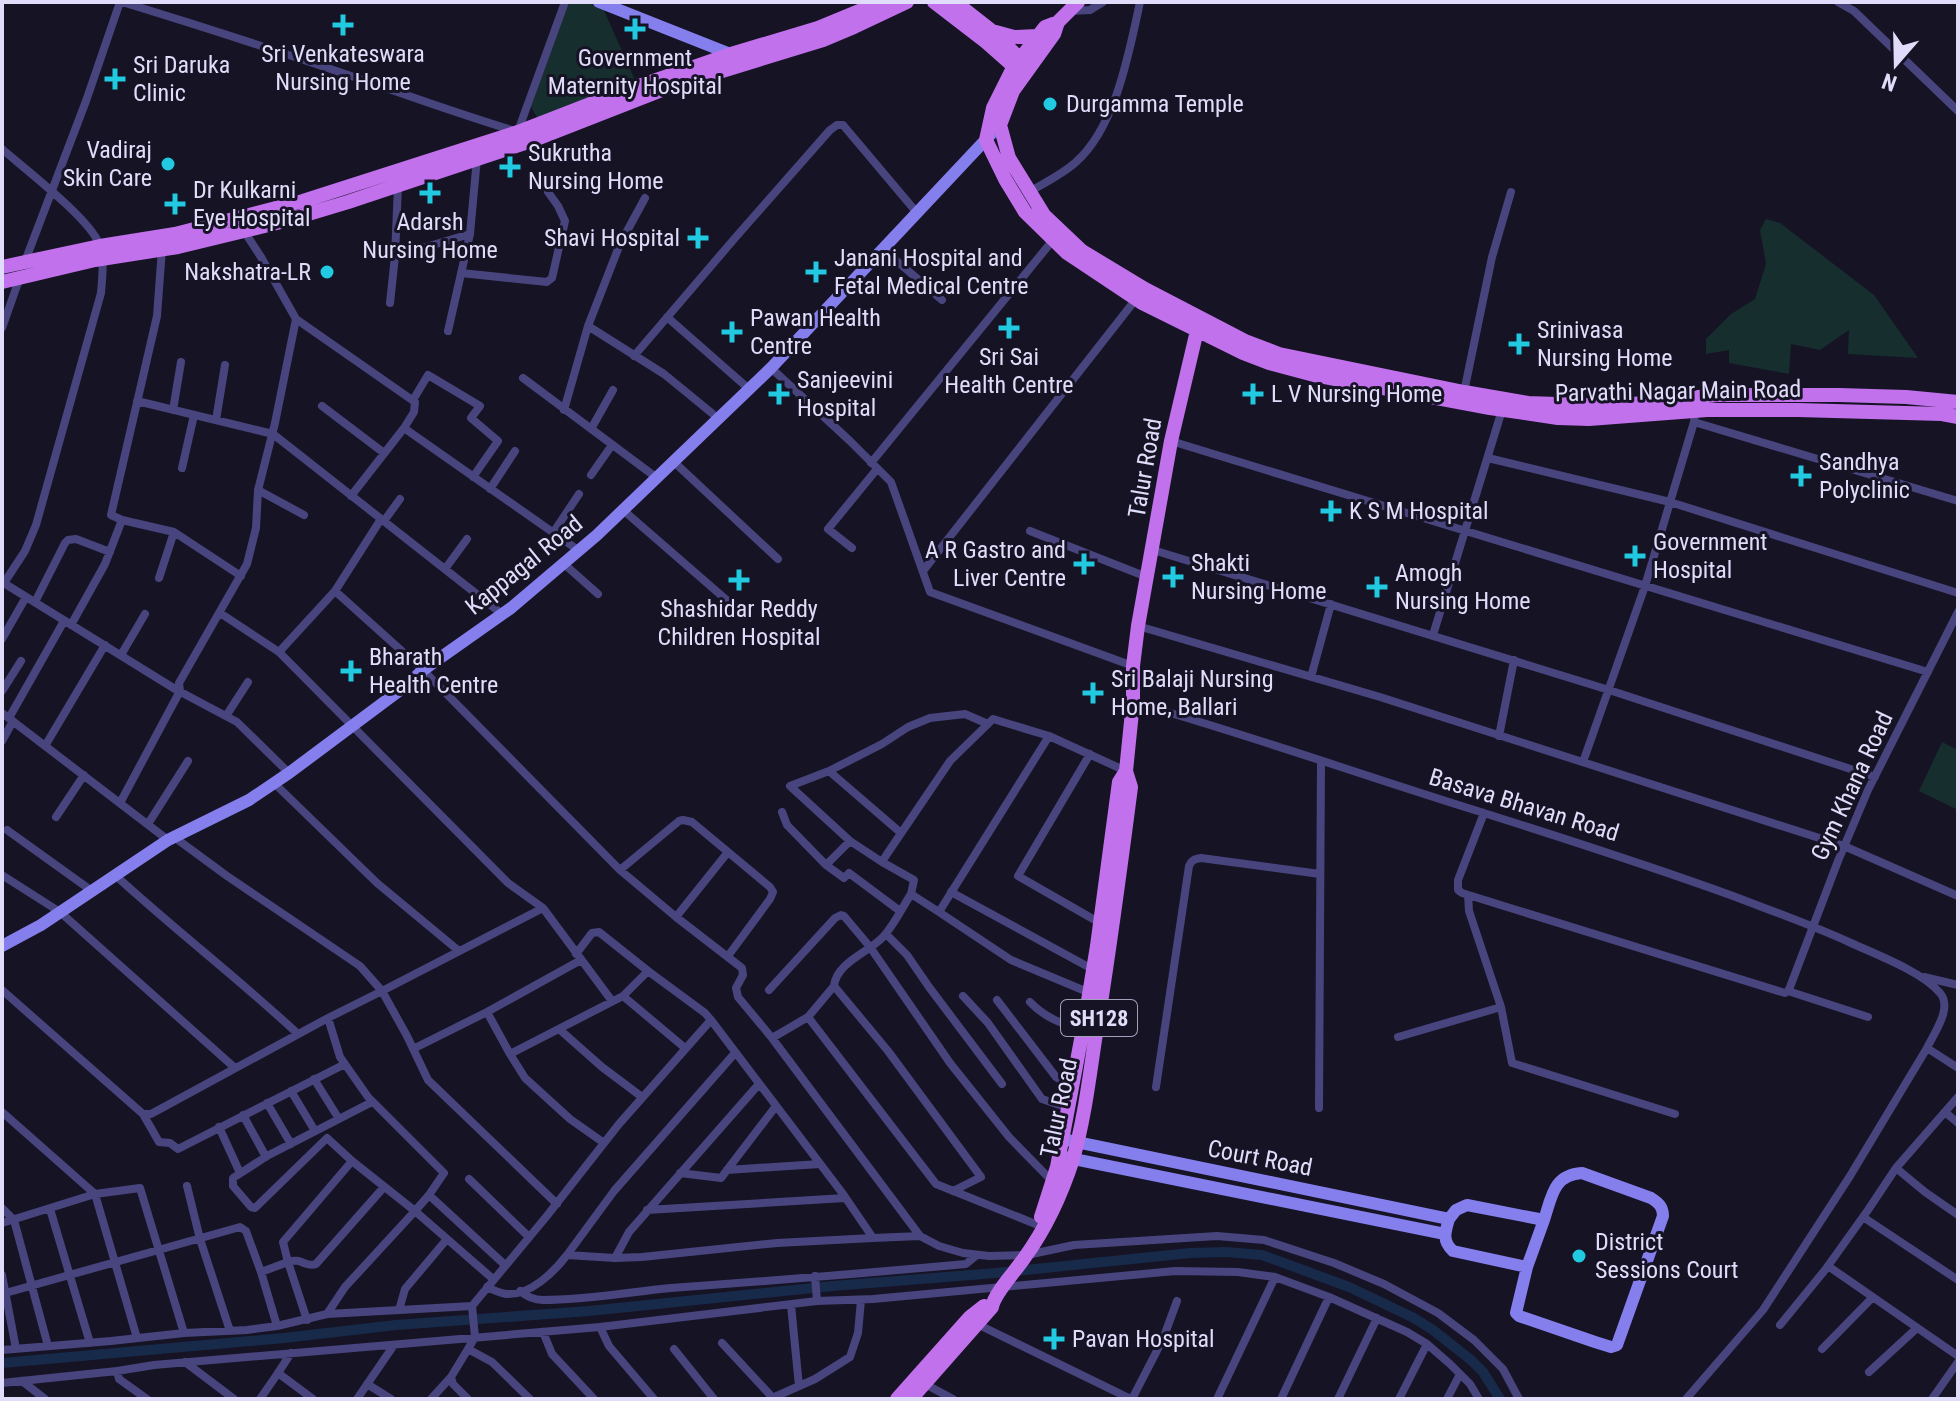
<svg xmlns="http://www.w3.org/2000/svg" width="1960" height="1401" viewBox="0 0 1960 1401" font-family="'Roboto Condensed',sans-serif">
  <rect width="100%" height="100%" fill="#161325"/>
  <path fill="#172e2e" d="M568,2H593L602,6L635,80L538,119L531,107Z
    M1766,219L1780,223L1874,295L1918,358L1848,354L1849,330L1820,350L1791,344L1789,374L1729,363V350L1706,354V339L1731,314L1755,299L1766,264L1760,230Z
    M1942,742L1958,750V810L1919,791Z"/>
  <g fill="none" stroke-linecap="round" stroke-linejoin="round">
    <path stroke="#182a49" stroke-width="10" d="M2,1363L284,1338L396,1325L589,1311L833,1286L996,1273L1190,1253L1226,1252L1262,1255L1349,1287L1414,1318L1433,1330L1471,1360L1483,1372L1500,1399"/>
    <path stroke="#48447e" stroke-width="8" d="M122,2C204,27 287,54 369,82C417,99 466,116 515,131
      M1838,2L1854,11L1958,111
      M1070,11L1090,10L1103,2
      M518,131L565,2
      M2,149C25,169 90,219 99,244C105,259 102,278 101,293L36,525L25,551L4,583
      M1029,192C1044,183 1063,174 1076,162C1116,126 1129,53 1140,2
      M645,198L620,244L588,326L664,374L719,419
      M884,250L942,300
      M395,256L470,234
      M24,264L86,101L120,2
      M461,273L547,282L552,278L565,221L558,206L548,192
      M390,303L395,256L398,186
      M667,317L749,389
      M296,319L415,402L414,412L404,428L578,550
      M2,328L20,277
      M448,331L470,234L477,158
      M634,356L735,238L830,130L837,125H843L918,214
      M771,368L850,441L891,482L930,592L1133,666
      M523,378L657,478
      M1464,392L1492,257L1511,192
      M413,400L428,375L480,406L471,418L498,441L473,477
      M137,401L273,434L502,614
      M322,406L384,453
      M173,410L181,362
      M564,410L588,326
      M216,420L225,365
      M1694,422L1958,501
      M591,429L613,390
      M1171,441L1928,672
      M1488,458L1670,502L1958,593
      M674,462L778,559
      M871,463L1053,240
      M182,468L194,415
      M591,475L612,445
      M490,489L515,451
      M258,490L304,515
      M351,496L404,428
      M623,510L730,603
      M122,520L174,532L241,576
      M384,521L400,499
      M1030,531L1147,577
      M553,533L579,494
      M852,548L828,529L877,469
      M1153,550L1609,690L1875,777
      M563,563L598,594
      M445,569L467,539
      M923,571L1136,299
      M159,578L174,532
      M2,582L175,689L237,722L289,773
      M335,591L423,670L620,870L676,917L742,968L743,975L736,988L738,997L772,1038L920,1236L939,1246L963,1253L989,1256L1027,1255L1074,1245L1217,1236L1264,1240L1334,1263L1384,1284L1438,1313L1474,1340L1503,1369L1519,1399
      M35,602L65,543L68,540L76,539L110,552
      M220,613L279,652L508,883L543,908
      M71,625L105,564L122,520L111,515L157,316L162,249
      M1138,626L1380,697L1844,846L1958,896
      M1433,635L1502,410
      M2,639L26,597
      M279,652L335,591L381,519
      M121,655L145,614
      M1311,677L1331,604
      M2,691L21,661
      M1133,702C1246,734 1356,773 1468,808C1557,836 1645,864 1733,896C1772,911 1812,925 1851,943C1875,954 1923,972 1940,993C1953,1008 1934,1033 1927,1048L1958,1068
      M2,713L168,840
      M226,716L248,682
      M9,718L64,621
      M1499,736L1514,660
      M2,741L13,721
      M45,746L105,645
      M1090,754L1018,876L1100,923
      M1583,762L1645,586L1694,422L1695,409
      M829,771L901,833
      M274,783L377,883L459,951
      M120,803L180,691L179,683L247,564L256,528L258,490L275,423L296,319L261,257L244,231
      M782,812L787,825L826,865
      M1484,813L1458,880V890L1462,893L1785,993L1788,991L1790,987L1838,861L1868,790L1958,612
      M56,817L84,775
      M148,824L188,761
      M7,830L92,891
      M174,837L227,876L360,966L382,991L328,1018L340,1057L368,1097L444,1173L429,1195L505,1265
      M850,841L790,786L829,771L882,744L908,727L930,718L965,714L988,724
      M882,862L850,841L826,865L844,878L849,873L900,911
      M620,870L679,821L683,820L692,822L770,887L773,892L770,899L728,956
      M2,875L60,912L235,1068
      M115,875C175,930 239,979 298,1034
      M951,892L1094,970
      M1468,895L1469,911L1501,1007L1512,1063L1675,1114
      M939,912L911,894L914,880L882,862L887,854L950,761L993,719L1049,736
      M676,917L728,852
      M886,934L907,955L929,987L1002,1084
      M576,954L592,933L599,932L648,971
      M1924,977L1958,985
      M834,986C837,962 868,953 883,937C894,925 902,908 911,894
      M2,990L143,1114H151L328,1018
      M769,990L835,918L841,915L844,916L870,947L950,1063L1009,1137L1052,1181
      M1788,991L1868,1017
      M1090,993L1011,960L939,912L1049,736L1126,771
      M963,996L988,1023L1042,1099L1068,1108
      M997,1000L1056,1077L1072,1088
      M1030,1002C1045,1018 1063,1024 1083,1031
      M487,1012L581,960
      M559,1029L602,1067L642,1097
      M1398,1037L1501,1007
      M772,1038L808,1017
      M685,1048L623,996L648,971L705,1013L711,1020
      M413,1049L487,1012L510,1054
      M314,1079L339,1119
      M1156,1087L1189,866C1192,860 1194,859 1201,858L1320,874
      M291,1091L315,1131
      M267,1103L291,1144
      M1319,1108L1321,761
      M2,1112L95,1194L137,1338
      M1946,1113L1958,1123
      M143,1114L159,1142L170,1143L178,1149L345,1064
      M243,1115L266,1157
      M219,1127L240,1173
      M604,1143L570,1119L525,1078L510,1054L623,996
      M352,1161L327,1138L255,1208L251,1207L233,1186V1178L267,1156L372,1102
      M1896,1168L1925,1192L1958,1215
      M727,1170L820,1164
      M680,1173L721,1178L776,1106
      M469,1179L529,1237
      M187,1186L200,1239L230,1331
      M384,1187L316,1264C306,1268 301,1257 288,1262L283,1242L352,1161L415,1211L429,1195
      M953,1191L981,1177L888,1051L834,986L808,1017L936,1184L1038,1225
      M557,1204L428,1080L407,1036L382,991L543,908L612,1001
      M2,1208L14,1220L48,1346
      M50,1209L90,1343
      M647,1210L845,1198
      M1863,1217L1958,1280
      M2,1223L95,1194L140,1188L184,1333
      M873,1238L920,1236
      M615,1258L629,1232L759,1084
      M1828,1266L1958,1356
      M261,1272L288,1262L307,1320
      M2,1275L16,1349
      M815,1276L817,1301
      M487,1287C493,1290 499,1293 506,1294C530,1296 554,1272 567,1255
      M520,1291C527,1297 533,1300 543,1300C586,1300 629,1292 671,1288C769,1281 867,1273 966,1264L977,1255
      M2,1294L240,1227L246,1231L261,1272L277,1326
      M791,1305L799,1386
      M399,1310L405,1289L447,1239
      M327,1314L345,1287L415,1211L493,1279
      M977,1324L1131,1399
      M1780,1325L1825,1270L1868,1210L1896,1168L1958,1097
      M600,1327L609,1346L654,1399
      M543,1332L552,1354L594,1399
      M722,1343L773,1398
      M674,1349L714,1399
      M1822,1349L1873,1297
      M2,1350L111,1341L184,1333L247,1330L277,1326L327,1314L472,1306
      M291,1353L278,1373L313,1399
      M185,1362L234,1399
      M117,1371L119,1379L147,1399
      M1869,1372L1917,1328
      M22,1381L45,1399
      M2,1383L117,1371L154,1365L600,1327L817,1301L873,1299L1175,1271L1238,1272L1275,1277L1329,1297L1407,1332L1427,1344L1450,1364L1470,1384L1479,1399
      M367,1384L391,1399
      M925,1384L953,1399
      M260,1399L278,1373
      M357,1399L394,1345
      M431,1399L451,1377
      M468,1399L453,1384L451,1377L468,1349
      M530,1399L492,1362L468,1349L475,1337L472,1306L546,1217L619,1124L711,1020L843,1194L873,1238L777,1243L642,1257L615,1258L567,1255L614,1191L735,1053
      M770,1399L815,1379L850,1357L858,1333L861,1300
      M1132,1399L1163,1339L1177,1301
      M1217,1399L1275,1277
      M1281,1399L1329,1297
      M1338,1399L1377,1318
      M1399,1399L1427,1344
      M1447,1399L1460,1374
      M1686,1399L1763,1310L1850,1176L1927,1048
      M1932,1399L1958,1362"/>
    <path stroke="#857fee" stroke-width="12" d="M599,2L733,55
      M2,946L41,925L168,840L249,800L289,773L407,685L423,670L511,608L597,535L771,368L992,133
      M1062,1139L1449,1219L1456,1210L1467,1205L1544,1220L1527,1267L1453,1251C1442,1241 1445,1232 1449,1219
      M1064,1157L1445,1234
      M1527,1267L1516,1313L1519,1316L1595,1342L1611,1347L1617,1345L1663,1216C1663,1207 1659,1203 1651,1198L1582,1173C1553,1175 1552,1196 1544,1220"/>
    <path stroke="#c171ec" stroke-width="14" d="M934,2L986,42L1020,72
      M955,2L992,31L1025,64
      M1078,2L1058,22L1054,34L1013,91L1000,125L1009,158L1044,215L1082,251L1145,289L1245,341L1279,354L1464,392L1528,403L1614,406L1717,395H1839L1906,397L1958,402
      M1058,22L1045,27L1020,59L1011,72L993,108L986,140L1005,179L1025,212L1067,253L1142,303L1243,353L1269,363L1314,375L1490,408L1558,418L1589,419L1707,410H1798L1942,414L1958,417
      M992,31L1014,37L1037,36
      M2,267L100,246L175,234L303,201L518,132L621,92L731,54L818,28L881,2
      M2,282L95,260L178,247L285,221L348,202L534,140L667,88L823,40L854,27L907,2
      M1041,1217L1057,1167L1086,1013L1097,946L1119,782L1126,771
      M897,1399L970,1317L984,1306
      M911,1399L992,1307C994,1293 1016,1271 1025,1257C1046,1228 1062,1193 1073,1159C1084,1121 1089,1080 1095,1040C1109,956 1120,872 1131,787L1126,771L1133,702V666L1138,626L1171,441L1199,322"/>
  </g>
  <g fill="#21c9e1" stroke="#161325" stroke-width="3">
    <path d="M339 13h8v8h8v8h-8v8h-8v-8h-8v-8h8z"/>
    <path d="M631 17h8v8h8v8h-8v8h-8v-8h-8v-8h8z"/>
    <path d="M111 67h8v8h8v8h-8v8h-8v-8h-8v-8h8z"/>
    <circle cx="1050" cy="104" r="8"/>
    <circle cx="168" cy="164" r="8"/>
    <path d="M506 155h8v8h8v8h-8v8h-8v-8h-8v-8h8z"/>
    <path d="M426 181h8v8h8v8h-8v8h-8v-8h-8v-8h8z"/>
    <path d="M171 192h8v8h8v8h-8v8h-8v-8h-8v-8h8z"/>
    <path d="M694 226h8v8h8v8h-8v8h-8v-8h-8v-8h8z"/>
    <circle cx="327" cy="272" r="8"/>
    <path d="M812 260h8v8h8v8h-8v8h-8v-8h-8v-8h8z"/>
    <path d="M1005 316h8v8h8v8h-8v8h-8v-8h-8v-8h8z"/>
    <path d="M728 320h8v8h8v8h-8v8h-8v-8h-8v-8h8z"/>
    <path d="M1515 332h8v8h8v8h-8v8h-8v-8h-8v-8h8z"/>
    <path d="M775 382h8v8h8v8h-8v8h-8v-8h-8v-8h8z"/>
    <path d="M1249 382h8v8h8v8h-8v8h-8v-8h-8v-8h8z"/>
    <path d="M1797 464h8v8h8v8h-8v8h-8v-8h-8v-8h8z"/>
    <path d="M1327 499h8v8h8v8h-8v8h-8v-8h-8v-8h8z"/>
    <path d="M1631 544h8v8h8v8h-8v8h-8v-8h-8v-8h8z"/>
    <path d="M1080 552h8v8h8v8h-8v8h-8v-8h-8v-8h8z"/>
    <path d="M1169 565h8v8h8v8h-8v8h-8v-8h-8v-8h8z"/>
    <path d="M735 568h8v8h8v8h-8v8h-8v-8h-8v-8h8z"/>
    <path d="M1373 575h8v8h8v8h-8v8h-8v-8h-8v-8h8z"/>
    <path d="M347 659h8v8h8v8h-8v8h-8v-8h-8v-8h8z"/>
    <path d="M1089 681h8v8h8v8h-8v8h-8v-8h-8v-8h8z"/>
    <circle cx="1579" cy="1256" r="8"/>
    <path d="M1050 1327h8v8h8v8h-8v8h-8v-8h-8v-8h8z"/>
  </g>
  <g text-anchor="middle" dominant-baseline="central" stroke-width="6" stroke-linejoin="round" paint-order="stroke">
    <rect fill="#161325" stroke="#a3a0ba" stroke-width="2" x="1061" y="1000" width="76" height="36" rx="6"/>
    <g font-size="22" font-weight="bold" fill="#e0dcfa">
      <text x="1099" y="1018">SH128</text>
    </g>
    <g font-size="24" fill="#e0dcfa" stroke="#161325" text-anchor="start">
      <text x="343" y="54" text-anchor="middle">Sri Venkateswara<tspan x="343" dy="28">Nursing Home</tspan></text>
      <text x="635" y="58" text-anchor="middle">Government<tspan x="635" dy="28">Maternity Hospital</tspan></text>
      <text x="133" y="65">Sri Daruka<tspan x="133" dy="28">Clinic</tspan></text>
      <text x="1066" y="104">Durgamma Temple</text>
      <text x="152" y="150" text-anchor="end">Vadiraj<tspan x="152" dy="28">Skin Care</tspan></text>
      <text x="528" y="153">Sukrutha<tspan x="528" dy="28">Nursing Home</tspan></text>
      <text x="193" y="190">Dr Kulkarni<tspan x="193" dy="28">Eye Hospital</tspan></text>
      <text x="430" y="222" text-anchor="middle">Adarsh<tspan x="430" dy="28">Nursing Home</tspan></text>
      <text x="680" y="238" text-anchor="end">Shavi Hospital</text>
      <text x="834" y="258">Janani Hospital and<tspan x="834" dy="28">Fetal Medical Centre</tspan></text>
      <text x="311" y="272" text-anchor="end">Nakshatra-LR</text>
      <text x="750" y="318">Pawan Health<tspan x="750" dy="28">Centre</tspan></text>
      <text x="1537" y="330">Srinivasa<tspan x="1537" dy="28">Nursing Home</tspan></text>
      <text x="1009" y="357" text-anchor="middle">Sri Sai<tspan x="1009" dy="28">Health Centre</tspan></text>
      <text x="797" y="380">Sanjeevini<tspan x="797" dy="28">Hospital</tspan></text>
      <text x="1271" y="394">L V Nursing Home</text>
      <text x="1819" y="462">Sandhya<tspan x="1819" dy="28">Polyclinic</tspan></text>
      <text x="1349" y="511">K S M Hospital</text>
      <text x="1653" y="542">Government<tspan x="1653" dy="28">Hospital</tspan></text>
      <text x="1066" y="550" text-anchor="end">A R Gastro and<tspan x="1066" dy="28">Liver Centre</tspan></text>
      <text x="1191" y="563">Shakti<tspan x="1191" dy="28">Nursing Home</tspan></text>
      <text x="1395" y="573">Amogh<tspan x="1395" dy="28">Nursing Home</tspan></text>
      <text x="739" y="609" text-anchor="middle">Shashidar Reddy<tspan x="739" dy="28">Children Hospital</tspan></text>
      <text x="369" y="657">Bharath<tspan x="369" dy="28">Health Centre</tspan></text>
      <text x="1111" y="679">Sri Balaji Nursing<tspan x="1111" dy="28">Home, Ballari</tspan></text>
      <text x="1595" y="1242">District<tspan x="1595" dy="28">Sessions Court</tspan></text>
      <text x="1072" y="1339">Pavan Hospital</text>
    </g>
    <g font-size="24" fill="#e0dcfa" stroke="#161325">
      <text transform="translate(1678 391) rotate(-1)">Parvathi Nagar Main Road</text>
      <text transform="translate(1145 468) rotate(-80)">Talur Road</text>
      <text transform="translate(524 565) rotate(-39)">Kappagal Road</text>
      <text transform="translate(1852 786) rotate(-65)">Gym Khana Road</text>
      <text transform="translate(1524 805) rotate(17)">Basava Bhavan Road</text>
      <text transform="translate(1059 1108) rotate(-78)">Talur Road</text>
      <text transform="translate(1260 1158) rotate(11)">Court Road</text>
    </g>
  </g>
  <rect width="1960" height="1401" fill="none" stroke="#e0dcfa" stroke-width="8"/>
  <g transform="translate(1896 64) rotate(200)" stroke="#161325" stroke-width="6" paint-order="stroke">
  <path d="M0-6L14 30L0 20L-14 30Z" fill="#e0dcfa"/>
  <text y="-12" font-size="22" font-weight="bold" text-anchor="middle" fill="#e0dcfa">N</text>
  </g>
</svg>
